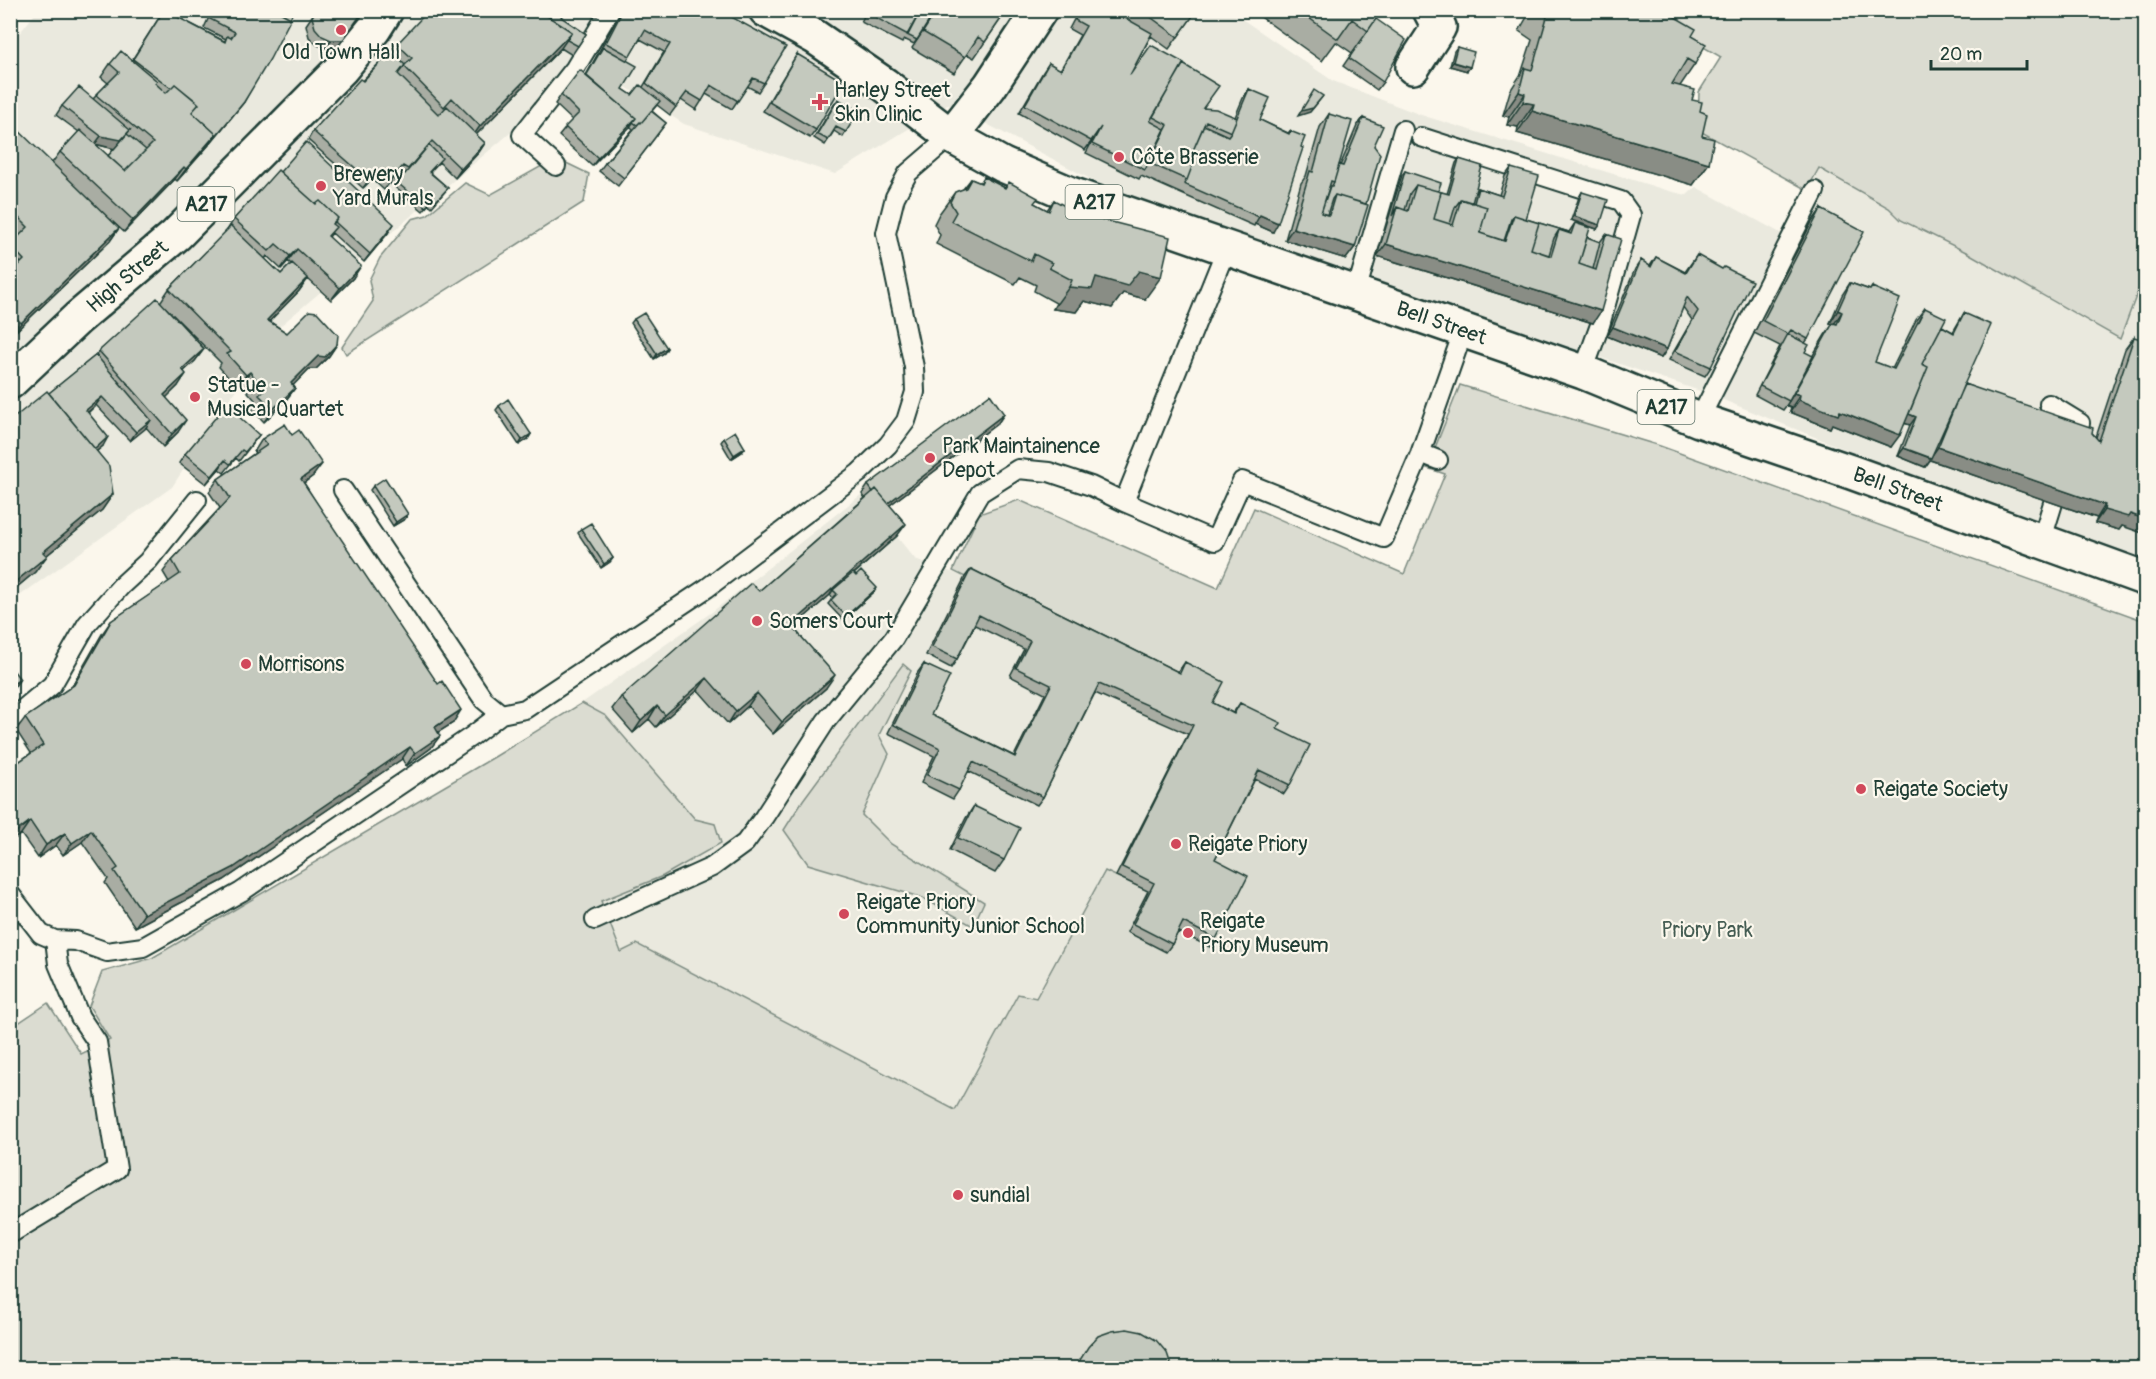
<svg xmlns="http://www.w3.org/2000/svg" width="2156" height="1379" viewBox="0 0 2156 1379" font-family="Pangolin,sans-serif">
  <rect width="100%" height="100%" fill="#fbf7ec"/>
  <filter id="ink" filterUnits="userSpaceOnUse"><feTurbulence type="fractalNoise" baseFrequency=".0167" numOctaves="2"/><feDisplacementMap in="SourceGraphic" scale="12" xChannelSelector="R" yChannelSelector="G"/><feConvolveMatrix kernelMatrix="1 2 1 2 8 2 1 2 1" color-interpolation-filters="sRGB"/></filter>
  <g filter="url(#ink)">
    <path fill="#eae9de" d="M38,10L1230,11L1333,81L1421,115L1669,191L1687,195L1696,187L1784,235L1819,168L2145,269V565L2062,537L1706,393L1126,198L949,104L835,174L684,124L579,57L515,129L274,331L172,487L11,602L10,45Z
      M862,494L915,559L965,577L1234,711L1284,794L1254,778L1210,947L1177,931L1166,952L1127,932L1105,871L1036,998L1019,994L945,1129L592,976L601,901L663,876L695,820L606,716L582,703L712,612Z"/>
    <path fill="#dbdcd1" stroke="#7d8c82" stroke-width="1.5" d="M1641,11H2145V272L2120,339L1968,253L1901,220L1889,208L1819,168L1807,190L1698,130L1699,92L1721,57Z
      M556,158L589,174L584,202L346,354L342,347L373,301L369,280L380,258L412,219L427,215L465,183L490,195Z
      M1460,385L1660,446L2145,621V1368H11V1028L48,1003L81,1054L110,1040L89,1006L102,972L152,958L496,756L582,703L606,716L695,819L715,824L721,843L663,876L601,901L621,952L637,944L955,1110L1018,994L1036,998L1105,871L1148,891L1127,933L1209,868L1234,711L1228,722L1179,670L1174,681L953,571L979,514L1019,500L1218,588L1254,508L1404,574L1445,474L1427,468Z
      M903,664L911,671L879,735L889,754L862,815L891,844L984,902L973,926L923,898L808,864L784,830L803,800Z"/>
    <g fill="none" stroke-linecap="round" stroke-linejoin="round">
      <g stroke="#1f3d34" stroke-width="22">
        <path id="service" d="M1421,137L1621,201L1631,215L1600,325L1583,372
          M556,166L522,135L575,68L610,10
          M1227,247L1124,502L1215,541L1242,481L1384,538L1420,454L1463,332
          M1356,292L1403,130
          M2049,404L2080,423L2076,437
          M1699,420L1815,191
          M1428,456L1438,460
          M343,490L484,700L501,714
          M2041,542L2053,503
          M10,720L52,685L87,624L121,586L148,561L197,500
          M10,894L41,934L55,940L58,964L80,1017L97,1042L117,1169L10,1234
          M595,920L712,867L745,843L764,817L826,721L894,638L980,493L1018,469L1049,472L1091,486L1124,502
          M55,940L76,941L107,952L143,947L241,892L472,736L501,714L525,709L707,588L859,473L888,445L906,421L915,392L914,367L886,233L895,197L908,173L951,136"/>
      </g>
      <g stroke="#1f3d34" stroke-width="38">
        <path id="minor" d="M1413,67L1439,27L1430,10"/>
      </g>
      <g stroke="#1f3d34" stroke-width="38">
        <g id="primary">
          <path id="s1" d="M766,10L815,37L885,85L951,136L1003,165L1068,193L1583,372L1699,420L1851,472L2146,579"/>
          <path d="M951,136L990,86L1040,10"/>
          <path id="s2" d="M10,382L78,318L176,235L342,68L374,29L386,10"/>
        </g>
      </g>
      <use href="#service" stroke="#fbf7ec" stroke-width="18"/>
      <use href="#minor" stroke="#fbf7ec" stroke-width="33"/>
      <use href="#primary" stroke="#fbf7ec" stroke-width="33"/>
    </g>
    <path fill="#a9ada3" stroke="#1f3d34" stroke-width="1.5" fill-rule="evenodd" d="M164,10L224,41L226,39L204,28L209,17L190,10H294L244,102L208,146L177,181L175,179L124,232L96,207L119,228L110,241L12,335L11,333L10,233L16,239L18,237L10,230V126L52,163L60,152L79,132L56,115L62,106L93,99L108,83L101,77L110,64L132,60ZM95,144L114,149L108,156Z
      M316,10H364L337,48L325,49L316,44L309,37L306,25Z
      M589,10H601L597,16Z
      M622,10H719L764,83L758,92L747,86L732,109L706,94L696,110L681,100L670,115L657,105L652,111L666,123L618,186L599,171L605,163L633,129L630,126L592,166L559,136L572,120L555,104L561,95L586,75ZM640,39L664,52L643,87L632,95L623,89L627,60Z
      M853,10H936L914,44L904,39L902,43L861,22L864,16Z
      M937,10H1007L974,58L967,54L954,73L912,48Z
      M1079,10H1111L1125,18L1114,10H1197L1169,49L1151,36L1130,75L1181,67L1203,108L1235,117L1243,98L1249,89L1260,120L1288,133L1290,131L1273,232L1255,224L1254,226L1141,176L1139,179L1086,153L1094,138L1085,150L1019,113L1043,72L1049,63L1060,70L1080,35L1069,29Z
      M1251,10H1382L1376,19L1383,82L1377,90L1343,66L1352,53L1336,42L1322,61Z
      M1531,10H1663L1692,36L1695,64L1680,86L1700,111L1702,136L1709,163L1693,185L1517,133L1518,127L1507,125L1509,117L1503,115L1510,91L1521,74L1532,40L1519,31Z
      M561,17L586,34L572,55L561,48L476,135L485,143L479,152L455,178L439,162L430,172L448,188L432,207L429,204L423,211L390,183L391,181L384,190L372,179L363,188L308,140L313,131L391,51L397,44Z
      M1457,47L1470,67L1467,71L1450,66L1454,51Z
      M797,54L816,130L810,138L763,111Z
      M835,103L846,132L843,137L834,131L825,145L814,138Z
      M1329,114L1339,165L1340,166L1357,126L1363,118L1374,146L1355,247L1346,259L1285,240L1301,183L1306,176L1320,127Z
      M1459,159L1475,193L1478,188L1499,195L1505,176L1511,168L1526,219L1569,232L1575,223L1587,237L1600,242L1606,234L1593,323L1377,256L1402,175L1405,171L1438,191L1447,194L1456,163Z
      M280,172L388,233L364,262L332,233L329,237L353,278L331,300L308,279L299,291L269,321L287,333L337,344L329,356L316,369H309L293,385L295,388L286,400L264,422L250,407L255,400L241,384L237,387L219,367L221,363L166,308L204,349L195,361L184,371L178,386L166,397L178,432L163,447L146,427L130,441L96,405L88,413L103,446L97,451L113,494L102,510L46,556L35,572L10,593V421L49,393L96,355L99,351L161,301L169,289L226,232L234,219ZM267,256L281,269L288,261L291,264L281,274L265,259Z
      M984,177L1047,210L1054,200L1145,299L1123,293L1112,308L1084,301L1076,312L1053,309L1056,303L1034,291L1036,285L1020,277L1015,284L936,244L940,235L934,224L939,214L955,192L963,189L971,179L980,183Z
      M1582,192L1597,229L1571,220L1579,197Z
      M1821,209L1808,339L1805,343V352L1809,362L1825,335L1833,324L1830,323L1842,295L1850,283L1870,290L1872,287L1875,362L1892,369L1916,320L1925,308L1942,326L1953,332L1964,313V384L2092,433L2096,437L2125,349L2134,337L2122,526L2119,530L2095,523L2097,518L1930,460L1925,467L1898,456L1910,425L1905,423L1891,447L1832,424L1830,428L1790,412L1791,408L1786,406L1783,410L1755,395L1780,346L1754,333L1812,222Z
      M1697,255L1711,367L1705,376L1669,360L1692,320L1683,307L1667,349L1661,358L1607,336L1635,269L1641,260L1650,266L1656,257L1685,272Z
      M634,319L667,348L664,353L654,359L631,323Z
      M499,406L531,434L528,439L519,445L496,410Z
      M1004,414L998,423L890,505L897,536L854,574L874,592L843,620L828,604L833,598L830,595L793,627L826,688L773,734L748,706L728,724L698,690L656,727L649,719L633,733L612,709L621,697L759,591L865,498L862,494L868,485Z
      M259,435L239,461L236,458L224,473L219,469L206,484L179,463L185,454Z
      M724,438L745,448L742,452L731,459L721,442Z
      M262,439L313,476L304,483L453,723L438,732L431,748L406,766L402,759L224,880L135,927L105,883L108,879L82,842L63,855L56,845L38,858L21,834L10,842V768L31,753L16,730L25,718L72,686L102,634L111,621L169,582L163,572L172,560L220,508L209,492L218,479L255,453L254,452Z
      M373,486L408,514L405,519L393,526L370,490Z
      M581,529L613,558L610,562L601,568L578,533Z
      M971,569L1178,672L1185,662L1213,703L1233,713L1240,703L1277,729L1290,785L1284,794L1255,779L1215,859L1216,939L1210,947L1178,932L1172,944L1166,952L1127,932L1148,891L1116,876L1188,734L1095,693L1043,797L1037,805L968,771L959,790L953,799L921,783L934,756L888,733L918,672L924,664L931,715L1014,756L1045,694L1010,676L1024,649L975,625L957,659L951,668L926,655L965,577Z
      M974,806L1004,860L995,873L950,850L966,818Z"/>
    <path fill="#898d85" stroke="#1f3d34" stroke-width="1.5" d="M190,10H214L209,17Z
      M364,10L337,48L325,49L331,40Z
      M572,32L561,48L469,142L480,126Z
      M1453,62L1470,67L1467,71L1450,66Z
      M1519,92L1525,94L1509,117L1503,115Z
      M1323,96L1310,112L1298,116L1301,111Z
      M244,102L208,146L177,181L186,169Z
      M1523,102L1534,104L1518,127L1507,125Z
      M1532,111L1709,163L1693,185L1517,133Z
      M636,118L630,127L592,166L598,158Z
      M130,130L115,149L95,144L101,136Z
      M485,143L479,152L455,178L461,169Z
      M184,167L175,179L124,232L133,220Z
      M378,170L372,179L363,188L369,180Z
      M1260,215L1278,223L1273,232L1255,224Z
      M1574,216L1600,225L1597,229L1571,220Z
      M394,224L388,233L364,262L370,254Z
      M119,228L110,241L12,335L21,323Z
      M1293,228L1355,247L1346,259L1285,240Z
      M1386,244L1601,311L1593,323L1377,256Z
      M297,249L288,261L281,269L290,256Z
      M361,266L353,278L331,300L340,288Z
      M1139,271L1161,277L1145,299L1123,293L1112,308L1084,301L1076,312L1053,309L1069,287L1096,277Z
      M308,278L299,291L259,332L267,320Z
      M1838,310L1842,312L1834,324L1830,323Z
      M1613,327L1667,349L1661,358L1607,336Z
      M337,344L329,356L316,369H309L283,396L291,383L318,356Z
      M667,348L664,353L654,359L657,354Z
      M204,349L195,361L173,381L182,369Z
      M250,372L241,384L237,387L246,375Z
      M186,374L178,386L156,408L164,395Z
      M295,388L286,400L264,422L273,409Z
      M1794,393L1800,395L1791,408L1786,406Z
      M102,397L96,405L80,419L86,410Z
      M1799,400L1840,411L1900,435L1891,447L1832,424L1830,428L1790,412Z
      M1907,413L1916,417L1910,425L1901,422Z
      M1004,414L998,423L878,514L884,506Z
      M151,420L145,429L130,441L136,432Z
      M186,420L178,432L163,447L172,434Z
      M531,434L528,439L519,445L522,440Z
      M108,437L103,446L82,463L88,455Z
      M1938,447L2105,505L2097,518L1930,460L1925,467L1898,456L1904,448L1930,458Z
      M745,448L742,452L731,459L734,455Z
      M225,460L219,469L206,484L212,476Z
      M322,464L313,476L292,491L301,479Z
      M113,494L102,510L31,568L43,552Z
      M2104,510L2130,514L2145,519V534L2122,526L2119,530L2095,523Z
      M408,514L405,519L393,526L396,522Z
      M906,524L897,536L834,591L833,590L830,595L782,637L791,625Z
      M47,556L35,572L10,593V586Z
      M613,558L610,562L601,568L604,564Z
      M877,588L874,592L843,620L846,616Z
      M835,675L826,688L773,734L782,722Z
      M707,678L698,690L656,727L665,715Z
      M20,679L11,692H10V686Z
      M757,693L748,706L728,724L736,711Z
      M657,706L649,719L633,733L641,721Z
      M461,710L453,723L426,740L435,727Z
      M440,736L431,748L406,766L415,753Z
      M410,747L402,759L224,880L135,927L144,914Z
      M30,821L21,834L10,842V838L12,835Z
      M91,830L82,842L63,855L72,843Z
      M65,833L56,845L38,858L46,845Z"/>
    <path fill="#c4c9be" stroke="#1f3d34" stroke-width="1.5" d="M164,10L225,42L227,36L231,38L235,32L210,19L214,10H276L291,18L270,59L244,102L214,138L216,134L192,112L199,104L175,84L171,88L133,59Z
      M276,10H294L290,18Z
      M316,10H364L343,40H331L322,36L315,28L312,17Z
      M429,10H540L544,14L572,32L480,126L452,98L444,107L404,66L412,58L397,44Z
      M540,10H566L561,17L586,34L578,46L567,40L572,32L544,14Z
      M623,10H719L786,47L764,83L753,78L738,101L711,85L702,101L687,92L676,107L646,83L670,44L645,30L630,56L606,43Z
      M868,10H921L908,35L867,13Z
      M921,10H936L917,40L907,35Z
      M937,10H1007L985,42L978,37L965,57L923,32Z
      M1080,10H1111L1152,33L1130,75L1151,45L1184,63L1150,121L1165,129L1145,170L1092,144L1101,127L1091,141L1025,105L1049,63L1061,70L1086,26L1075,20Z
      M1141,10H1197L1178,37Z
      M1298,10H1382L1368,31L1352,19L1338,39Z
      M1538,10H1663L1696,29L1692,36L1706,44L1695,64L1687,59L1672,84L1695,90L1692,100L1702,102L1700,111L1707,114L1702,136L1714,139L1709,163L1532,111L1534,104L1523,102L1525,94L1519,92L1525,68L1532,70L1547,17Z
      M1376,19L1406,40L1383,82L1349,58Z
      M603,47L637,66L623,89L632,95L640,85L660,101L641,123L640,122L637,125L633,122L636,118L586,76Z
      M1457,47L1474,52L1470,67L1453,62Z
      M121,51L157,81L155,83L166,93L175,84L196,101L199,104L192,112L216,134L186,169L184,167L133,220L60,152L80,130L125,171L153,143L96,95L119,72L110,64Z
      M391,51L405,65L398,74L439,115L447,106L485,143L461,169L432,141L408,169L403,166L390,181L378,170L369,180L313,131L360,79L363,81Z
      M797,54L844,82L816,130L769,102Z
      M1183,64L1219,86L1203,108L1216,109L1237,118L1231,132L1206,121L1188,162L1193,164L1187,180L1149,163L1168,125L1153,117Z
      M580,70L636,118L598,158L565,127L579,113L561,95Z
      M79,87L130,130L121,140L101,136L62,106Z
      M1249,89L1270,98L1260,120L1289,134L1290,131L1305,137L1301,147L1303,148L1278,223L1260,215L1259,217L1184,184L1187,180L1193,164L1188,162L1204,125L1228,136L1231,132Z
      M1314,90L1323,96L1313,108L1301,111Z
      M838,99L859,111L846,132L836,127L828,140L817,134Z
      M651,111L666,123L624,178L605,163L640,122L641,123Z
      M1329,114L1352,121L1334,182L1331,181L1321,213L1329,215L1335,195L1368,205L1355,247L1293,228L1310,171L1313,172Z
      M1363,118L1383,126L1374,146L1380,154L1366,204L1335,195L1332,199L1327,215L1321,213L1330,186H1332L1334,182L1339,165L1343,166Z
      M12,124L119,228L21,323L10,311V270L12,272L24,260L10,245L28,227L10,209V126Z
      M127,134L146,150L125,171L108,156Z
      M306,142L394,224L370,254L335,222L338,218L320,201L316,204L280,172Z
      M429,145L442,158L429,172L448,188L435,202L432,199L426,207L393,179L400,170L405,174Z
      M1459,159L1482,166L1472,203L1461,199L1455,207L1450,224L1434,219L1441,192L1416,185L1410,193L1405,210L1397,207L1392,216L1405,171L1441,183L1438,191L1449,194Z
      M1511,168L1539,176L1526,219L1514,215L1511,219L1504,241L1480,233L1487,207L1474,203L1478,188L1502,196Z
      M278,170L316,204L320,201L338,218L332,224L336,227L328,236L361,266L340,288L297,249L290,256L276,244L269,251L234,219Z
      M984,177L1005,188L1009,182L1038,198L1034,203L1049,211L1054,200L1078,213L1081,210L1100,219L1170,237L1161,277L1139,271L1127,286L1096,277L1092,289L1069,287L1072,280L1049,268L1052,263L1034,254L1031,261L951,221L956,212L950,202L955,192L966,188L971,179L981,183Z
      M1416,185L1441,192L1434,219L1453,225L1461,199L1487,207L1480,233L1505,241L1514,215L1539,223L1531,249L1551,256L1559,230L1571,234L1575,223L1590,228L1579,264L1596,270L1606,234L1621,239L1601,311L1386,244L1397,207L1408,211Z
      M1582,192L1608,200L1600,225L1574,216Z
      M1821,209L1864,232L1808,339L1791,330L1788,334L1763,321Z
      M1526,219L1569,232L1568,233L1559,230L1554,238L1549,255L1531,249L1539,223Z
      M231,226L281,274L292,263L308,278L267,320L287,333L309,311L317,312L338,335L337,344L325,357L318,356L291,383L295,388L273,409L259,395L265,389L250,372L246,375L227,354L231,352L169,289Z
      M10,233L16,239L10,245Z
      M1587,237L1600,242L1593,269L1579,264Z
      M10,252L21,263L12,272L10,270Z
      M1697,255L1722,269L1724,267L1752,281L1711,367L1675,351L1698,311L1687,297L1667,349L1613,327L1641,260L1651,267L1656,257L1686,273Z
      M1850,283L1870,290L1872,287L1900,299L1875,362L1894,369L1925,308L1946,318L1922,364L1928,367L1900,435L1840,411L1838,415L1799,400L1800,395L1794,393L1833,323L1837,324L1842,312L1838,310Z
      M157,298L204,349L182,369L186,374L164,395L186,420L172,434L99,351Z
      M644,313L667,348L657,354L634,319Z
      M1964,313L1991,325L1931,458L1904,448L1916,417L1909,414L1928,367L1922,364L1942,326L1954,333Z
      M10,318L17,325L10,330Z
      M1788,334L1809,345L1805,352L1813,356L1789,401L1760,386Z
      M2134,337L2145,340V519L2130,514L2128,517L2104,510L2105,505L1938,447L1964,384L2093,428L2092,433L2099,441Z
      M96,355L151,420L136,432L102,397L86,410L108,437L95,449L49,393Z
      M47,391L109,466L113,494L43,552L47,556L10,586V421Z
      M990,394L1004,414L888,503L876,489L873,492L868,485Z
      M508,399L531,434L522,440L499,406Z
      M226,405L259,435L245,452L242,450L230,464L225,460L212,476L185,454Z
      M285,424L292,435L299,430L322,464L301,479L438,684L442,681L461,710L435,727L440,736L415,753L410,747L233,868L144,914L114,871L118,868L91,830L72,843L65,833L46,845L30,821L12,835L10,832V801L13,799L10,794V768L43,745L25,718L74,685L111,621L180,574L172,560L230,498L218,479L267,445L262,439Z
      M735,431L745,448L734,455L724,438Z
      M385,478L408,514L396,522L373,486Z
      M876,489L906,524L791,625L835,675L782,722L757,693L736,711L707,678L665,715L657,706L641,721L621,697L751,583L759,591Z
      M591,523L613,558L604,564L581,529Z
      M971,569L1180,673L1185,662L1224,682L1213,703L1234,714L1240,703L1281,723L1277,729L1310,745L1290,785L1259,770L1215,859L1248,876L1216,939L1183,922L1172,944L1133,924L1154,883L1122,867L1193,725L1099,684L1043,797L973,762L959,790L927,775L940,748L894,725L924,664L950,676L931,715L1015,757L1051,685L1016,668L1030,641L979,615L957,659L932,647Z
      M861,571L877,588L846,616L831,600L837,594L833,590L853,573L856,576Z
      M10,666L20,679L10,686Z
      M974,806L1020,828L1004,860L958,838Z
      M1127,1329L1142,1332L1156,1340L1167,1353L1172,1368H1078L1080,1360L1088,1347L1098,1336L1112,1331Z"/>
  </g>
  <g fill="#d1495b" stroke="#fbf7ec" stroke-width="2">
    <circle cx="341" cy="30" r="6"/>
    <path d="M817 93h6v6h6v6h-6v6h-6v-6h-6v-6h6z"/>
    <circle cx="1119" cy="157" r="6"/>
    <circle cx="321" cy="186" r="6"/>
    <circle cx="195" cy="397" r="6"/>
    <circle cx="930" cy="458" r="6"/>
    <circle cx="757" cy="621" r="6"/>
    <circle cx="246" cy="664" r="6"/>
    <circle cx="1861" cy="789" r="6"/>
    <circle cx="1176" cy="844" r="6"/>
    <circle cx="844" cy="914" r="6"/>
    <circle cx="1188" cy="933" r="6"/>
    <circle cx="958" cy="1195" r="6"/>
  </g>
  <g text-anchor="middle" dominant-baseline="central" stroke-width="4.5" stroke-linejoin="round" paint-order="stroke">
    <g fill="#fbf7ec" stroke="#61756b" stroke-width="1.5">
      <rect x="1065.5" y="185" width="57" height="34" rx="4.5"/>
      <rect x="177.5" y="187" width="57" height="34" rx="4.5"/>
      <rect x="1637.5" y="390" width="57" height="34" rx="4.5"/>
    </g>
    <g font-size="20" font-weight="bold" fill="#1f3d34">
      <text x="1094" y="202">A217</text>
      <text x="206" y="204">A217</text>
      <text x="1666" y="407">A217</text>
    </g>
    <g font-size="21" fill="#1f3d34" stroke="#fbf7ec" text-anchor="start">
      <text x="341" y="52" text-anchor="middle">Old Town Hall</text>
      <text x="834" y="90">Harley Street<tspan x="834" dy="24">Skin Clinic</tspan></text>
      <text x="1131" y="157">Côte Brasserie</text>
      <text x="333" y="174">Brewery<tspan x="333" dy="24">Yard Murals</tspan></text>
      <text x="207" y="385">Statue -<tspan x="207" dy="24">Musical Quartet</tspan></text>
      <text x="942" y="446">Park Maintainence<tspan x="942" dy="24">Depot</tspan></text>
      <text x="769" y="621">Somers Court</text>
      <text x="258" y="664">Morrisons</text>
      <text x="1873" y="789">Reigate Society</text>
      <text x="1188" y="844">Reigate Priory</text>
      <text x="856" y="902">Reigate Priory<tspan x="856" dy="24">Community Junior School</tspan></text>
      <text x="1200" y="921">Reigate<tspan x="1200" dy="24">Priory Museum</tspan></text>
      <text x="970" y="1195">sundial</text>
    </g>
    <g font-size="21" fill="#1f3d34" stroke="#fbf7ec">
      <text stroke="none"><textPath href="#s2" startOffset="158">High Street</textPath></text>
      <text stroke="none"><textPath href="#s1" startOffset="750">Bell Street</textPath></text>
      <text stroke="none"><textPath href="#s1" startOffset="1236">Bell Street</textPath></text>
    </g>
    <g font-size="21" fill="#455d53" stroke="#fbf7ec">
      <text x="1707" y="930">Priory Park</text>
    </g>
  </g>
  <rect width="2156" height="1379" fill="none" stroke="#fbf7ec" stroke-width="36"/>
  <rect x="18" y="18" width="2120" height="1343" fill="none" stroke="#1f3d34" stroke-width="2" filter="url(#ink)"/>
  <path d="M1931 60v9h96v-9" fill="none" stroke="#1f3d34" stroke-width="3"/>
  <text x="1940" y="60" font-size="18" fill="#1f3d34" stroke="#fbf7ec" stroke-width="4.5" paint-order="stroke">20 m</text>
</svg>
